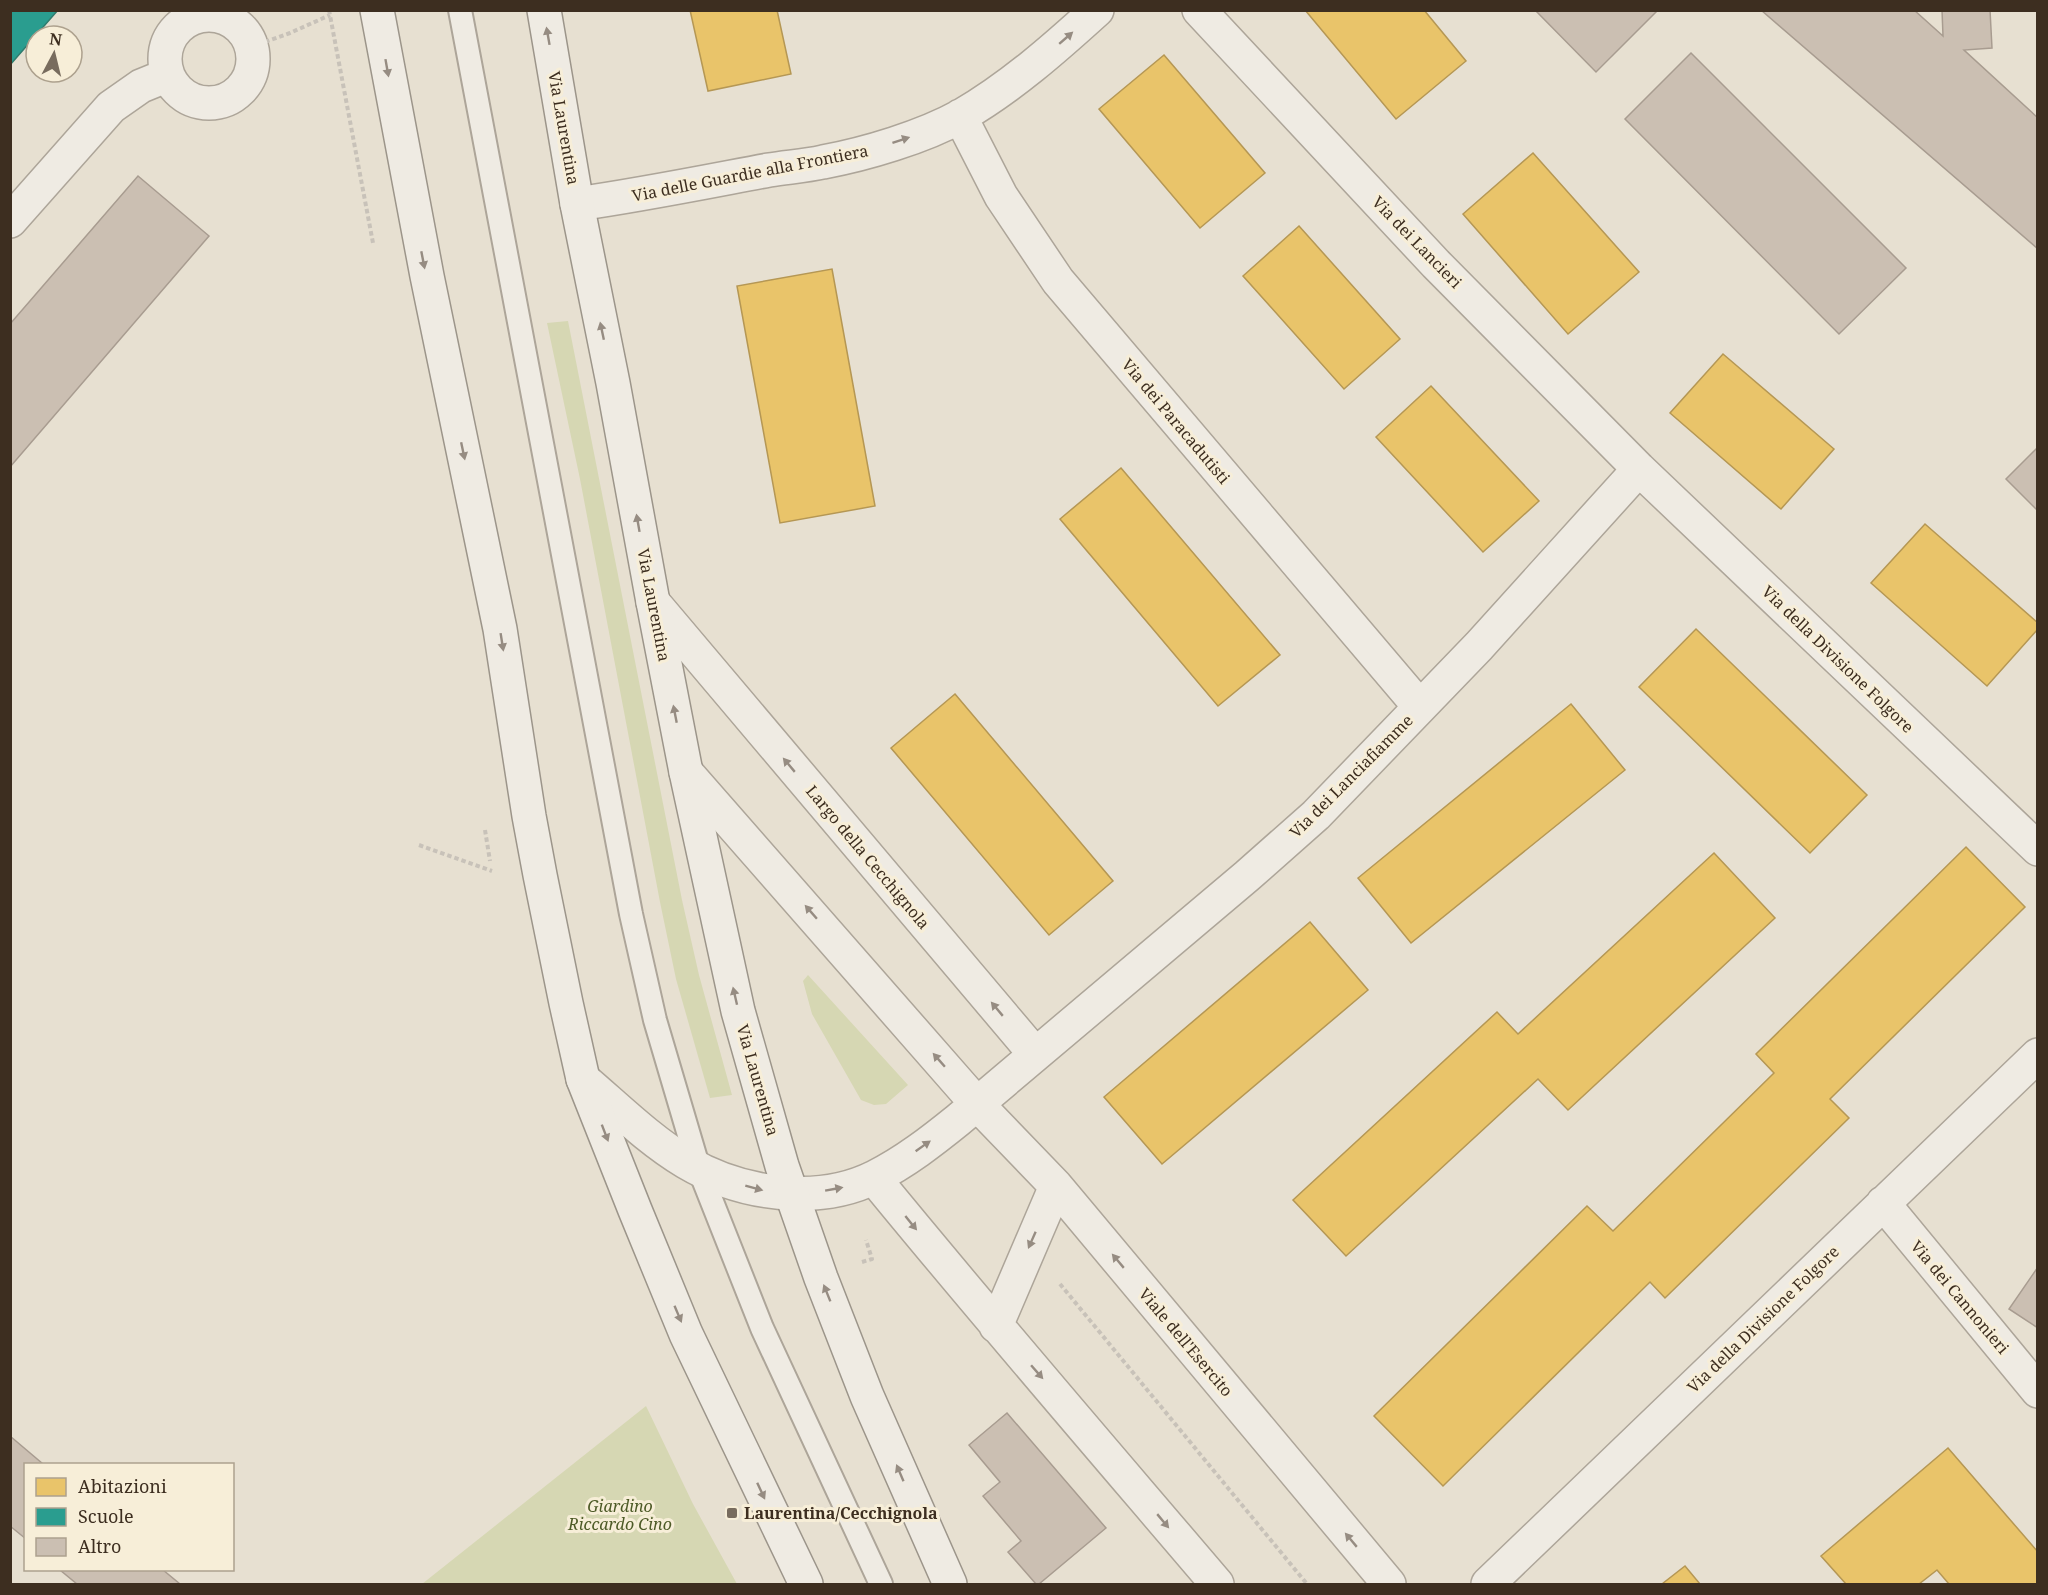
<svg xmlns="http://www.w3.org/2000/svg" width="2048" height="1595" viewBox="0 0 2048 1595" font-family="'Noto Serif',serif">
  <rect width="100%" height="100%" fill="#e7e0d1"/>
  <path fill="#d6d7b3" d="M568,321L682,900L699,975L732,1095L710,1098L676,979L660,902L580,479L547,323Z
    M808,975L908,1085L886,1104L874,1105L861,1100L812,1014L803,981Z
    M646,1406L693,1504L737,1584H422Z"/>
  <path fill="#e9c46a" stroke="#b59754" stroke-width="1.5" d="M690,10H777L791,74L708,91Z
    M1305,10H1424L1466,61L1396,119Z
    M1164,55L1265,173L1200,228L1099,109Z
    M1533,153L1639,272L1568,334L1463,214Z
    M1299,226L1400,339L1344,389L1243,276Z
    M832,269L875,506L780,523L737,286Z
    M1723,354L1834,449L1781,509L1670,413Z
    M1431,386L1539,501L1483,552L1376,437Z
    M1121,468L1280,655L1218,706L1060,519Z
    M1925,524L2038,623V629L1987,686L1871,583Z
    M1696,629L1867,795L1810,853L1639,687Z
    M955,694L1113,881L1049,935L891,748Z
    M1571,704L1625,770L1411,943L1358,878Z
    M1966,847L2025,907L1830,1099L1849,1118L1665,1298L1650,1282L1443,1486L1374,1416L1587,1206L1613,1231L1774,1073L1756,1054Z
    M1714,853L1775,918L1568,1110L1538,1079L1346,1256L1293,1200L1497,1012L1518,1034Z
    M1310,922L1368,990L1162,1164L1104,1097Z
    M1948,1448L2038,1552V1584H1949L1937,1570L1919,1584H1846L1821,1556Z
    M1685,1566L1700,1584H1662Z"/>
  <path fill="#2a9d8f" stroke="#307c6e" stroke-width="1.5" d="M10,10H58L10,65Z"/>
  <path fill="#cbbfb2" stroke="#a89c90" stroke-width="1.5" d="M1535,10H1658L1596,72Z
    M1761,10H1914L1943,36L1942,10H1990L1992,48L1964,50L2038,118V249Z
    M1691,53L1906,268L1839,334L1625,119Z
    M138,176L209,236L10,467V324Z
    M2038,447V511L2006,479Z
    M2038,1267V1328L2009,1309Z
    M1007,1413L1106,1528L1039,1584H1036L1008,1552L1021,1541L983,1496L1000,1482L969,1445Z
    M10,1436L43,1464H26V1539L10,1526Z
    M60,1570H163L180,1584H77Z"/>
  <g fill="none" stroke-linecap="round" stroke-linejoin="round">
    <g stroke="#ada599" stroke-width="26">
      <path id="lane" d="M460,10L631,914L655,1020L699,1169L762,1328L881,1584"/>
    </g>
    <g stroke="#ada599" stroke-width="36">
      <path id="street" d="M1199,10L1436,264L1639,469L2038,849
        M165 59a44 44 0 1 1 88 0a44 44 0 1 1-88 0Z
        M960,116L1001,196L1058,281L1420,707
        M577,204C641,195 705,182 769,170C787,167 805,166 823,162C866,154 923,137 961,116C1011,87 1054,49 1097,10
        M10,221L111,107L141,86L168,75
        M653,602L1035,1054
        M686,772L977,1104L1056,1186L1389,1584
        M583,1079C616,1107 649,1140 686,1162C740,1194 817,1206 875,1177C905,1162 932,1141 958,1120L1247,876L1316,815L1479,646L1639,469
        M874,1178C986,1315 1102,1449 1217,1584
        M1883,1203L2038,1391
        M996,1326L1056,1186
        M1488,1584L2038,1055"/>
    </g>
    <g stroke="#9c958a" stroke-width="36">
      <path id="secondary" d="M377,10L427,276L500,629L529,816L540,875L566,1003L583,1079L635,1210L686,1334L806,1584
        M544,10L577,204L613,383L653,602L686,772L738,1011L782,1166L821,1278L867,1396L950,1584"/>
    </g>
    <path stroke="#c8c2b9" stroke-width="4" stroke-dasharray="4.5 3" stroke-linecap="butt" d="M329,10L373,243
      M251,47L290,33L330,15
      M485,830L490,861
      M419,845L492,871
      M862,1262L872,1259L866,1240
      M1060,1284L1307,1584"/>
    <use href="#lane" stroke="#efebe3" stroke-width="22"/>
    <use href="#street" stroke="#efebe3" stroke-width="33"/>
    <use href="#secondary" stroke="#efebe3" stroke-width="33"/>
  </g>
  <defs><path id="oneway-solid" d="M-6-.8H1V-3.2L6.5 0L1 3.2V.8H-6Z" transform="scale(1.5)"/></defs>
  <g fill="#968c82">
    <use href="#oneway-solid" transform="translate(548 36) rotate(-100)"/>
    <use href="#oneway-solid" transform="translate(1066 38) rotate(-41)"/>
    <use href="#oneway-solid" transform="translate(387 68) rotate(80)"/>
    <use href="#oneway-solid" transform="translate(901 140) rotate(-18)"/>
    <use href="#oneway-solid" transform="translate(423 260) rotate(79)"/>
    <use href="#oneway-solid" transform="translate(602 331) rotate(-102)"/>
    <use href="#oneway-solid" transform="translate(463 451) rotate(78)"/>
    <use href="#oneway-solid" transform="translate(638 523) rotate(-100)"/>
    <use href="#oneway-solid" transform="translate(502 642) rotate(81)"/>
    <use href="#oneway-solid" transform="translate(675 714) rotate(-101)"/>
    <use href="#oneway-solid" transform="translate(789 765) rotate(-130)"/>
    <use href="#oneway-solid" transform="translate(811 912) rotate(-131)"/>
    <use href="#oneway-solid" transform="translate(735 996) rotate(-103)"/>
    <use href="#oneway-solid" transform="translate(997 1009) rotate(-130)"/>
    <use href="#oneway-solid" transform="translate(939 1060) rotate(-131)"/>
    <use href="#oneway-solid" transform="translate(605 1133) rotate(69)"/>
    <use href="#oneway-solid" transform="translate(923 1146) rotate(-35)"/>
    <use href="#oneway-solid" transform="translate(754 1188) rotate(15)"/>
    <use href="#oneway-solid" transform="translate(834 1189) rotate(-10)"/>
    <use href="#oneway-solid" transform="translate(911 1223) rotate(51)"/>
    <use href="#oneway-solid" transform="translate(1032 1240) rotate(114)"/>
    <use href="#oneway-solid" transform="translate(1118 1261) rotate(-130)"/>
    <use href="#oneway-solid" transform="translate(827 1293) rotate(-112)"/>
    <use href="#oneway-solid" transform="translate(678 1314) rotate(67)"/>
    <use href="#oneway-solid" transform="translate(1037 1372) rotate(49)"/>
    <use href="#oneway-solid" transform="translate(900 1473) rotate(-113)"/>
    <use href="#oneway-solid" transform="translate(761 1491) rotate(65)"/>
    <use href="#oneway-solid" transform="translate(1163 1521) rotate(50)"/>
    <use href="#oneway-solid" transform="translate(1351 1540) rotate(-130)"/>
  </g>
  <rect fill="#786c5e" stroke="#f7eed8" stroke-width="2" x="726" y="1507" width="12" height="12" rx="3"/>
  <g text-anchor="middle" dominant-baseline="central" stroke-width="6" stroke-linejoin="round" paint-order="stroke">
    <g font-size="16" fill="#3d2e20" stroke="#f7eed8">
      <text transform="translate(564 128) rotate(80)">Via Laurentina</text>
      <text transform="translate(750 173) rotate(-11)">Via delle Guardie alla Frontiera</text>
      <text transform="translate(1417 242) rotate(46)">Via dei Lancieri</text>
      <text transform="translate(1176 421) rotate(50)">Via dei Paracadutisti</text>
      <text transform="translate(654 605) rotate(79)">Via Laurentina</text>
      <text transform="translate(1838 659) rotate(44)">Via della Divisione Folgore</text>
      <text transform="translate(1351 776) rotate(-45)">Via dei Lanciafiamme</text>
      <text transform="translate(868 857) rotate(50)">Largo della Cecchignola</text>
      <text transform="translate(758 1080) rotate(74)">Via Laurentina</text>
      <text transform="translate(1960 1297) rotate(50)">Via dei Cannonieri</text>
      <text transform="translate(1763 1319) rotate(-44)">Via della Divisione Folgore</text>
      <text transform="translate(1186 1342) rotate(50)">Viale dell'Esercito</text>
    </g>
    <g font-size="16" font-style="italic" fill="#4d5a26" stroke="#f7eed8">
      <text x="620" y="1506">Giardino<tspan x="620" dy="18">Riccardo Cino</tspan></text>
    </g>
    <g font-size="16" font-weight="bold" fill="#3d2e20" stroke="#f7eed8" text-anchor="start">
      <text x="744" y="1513">Laurentina/Cecchignola</text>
    </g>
  </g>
  <rect width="2048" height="1595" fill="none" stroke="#3d2e20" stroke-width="24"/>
  <rect x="24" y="1463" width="210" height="108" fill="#f7eed8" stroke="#ada18e" stroke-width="1.5"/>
  <rect x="36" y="1478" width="30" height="18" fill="#e9c46a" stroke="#ada18e" stroke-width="1.5"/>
  <text x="78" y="1493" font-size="18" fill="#3d2e20">Abitazioni</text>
  <rect x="36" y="1508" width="30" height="18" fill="#2a9d8f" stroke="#ada18e" stroke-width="1.5"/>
  <text x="78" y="1523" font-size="18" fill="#3d2e20">Scuole</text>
  <rect x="36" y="1538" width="30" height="18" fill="#cbbfb2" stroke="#ada18e" stroke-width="1.5"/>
  <text x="78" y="1553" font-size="18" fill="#3d2e20">Altro</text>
  <g transform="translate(54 54) rotate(7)"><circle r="28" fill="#f7eed8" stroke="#ada18e" stroke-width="1.5"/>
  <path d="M0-4.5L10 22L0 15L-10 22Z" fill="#786c5e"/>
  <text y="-9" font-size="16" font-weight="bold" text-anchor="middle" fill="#3d2e20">N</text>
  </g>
</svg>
